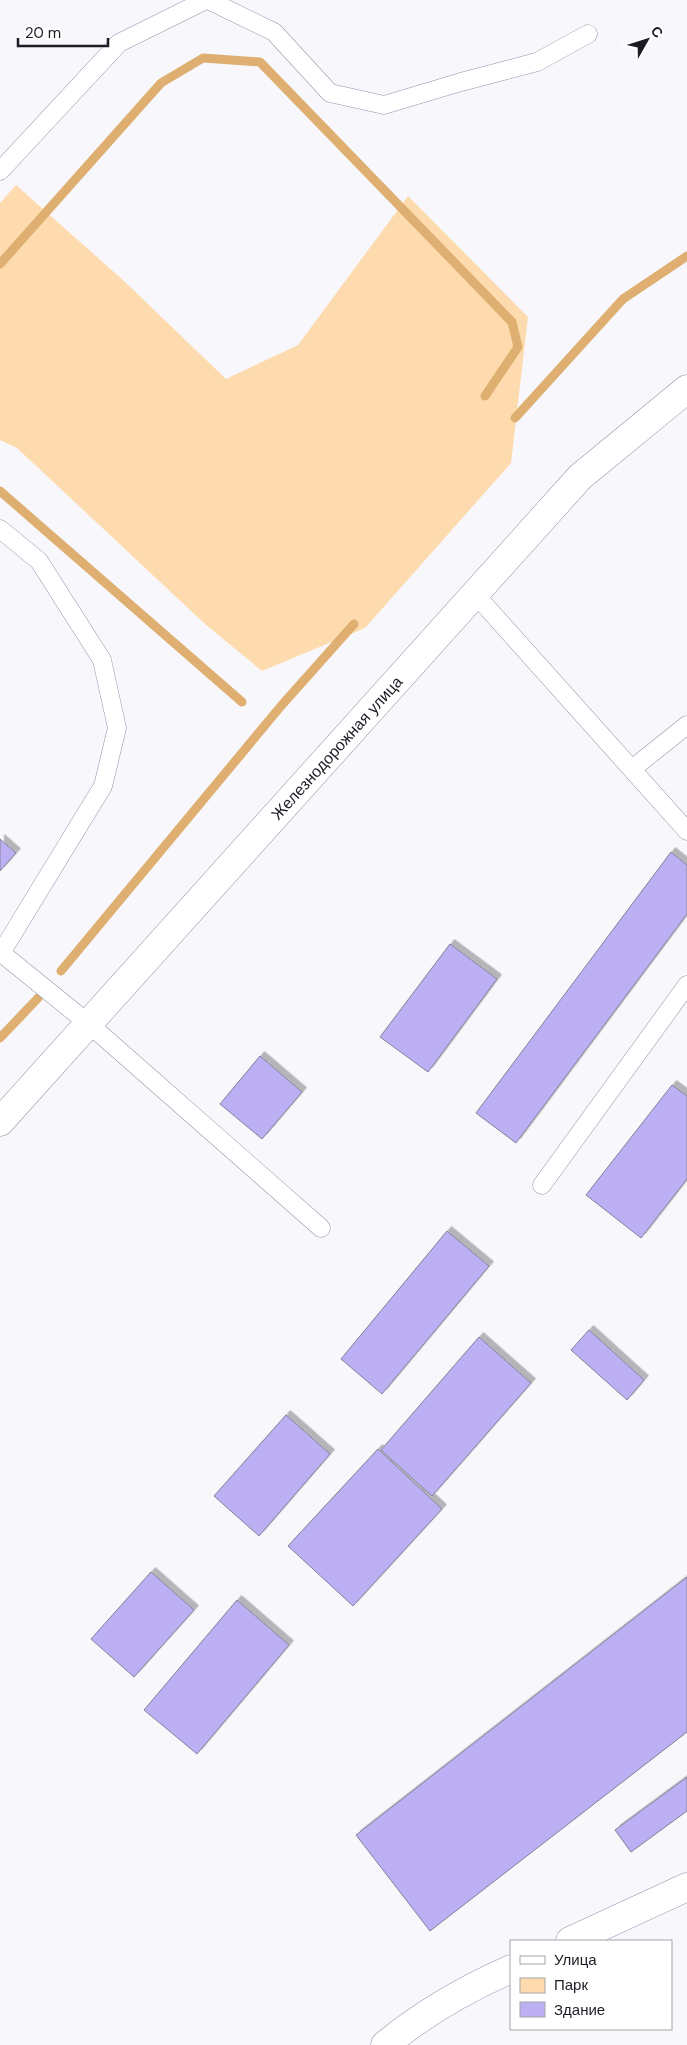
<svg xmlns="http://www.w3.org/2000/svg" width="687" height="2045" viewBox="0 0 687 2045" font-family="'DM Sans',sans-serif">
  <defs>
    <filter id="shadow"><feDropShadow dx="4.5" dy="-4.5" stdDeviation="0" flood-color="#0004"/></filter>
  </defs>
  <rect width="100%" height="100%" fill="#f7f7fc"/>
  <path fill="#fedbae" d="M16,185L124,281L226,379L298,345L408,196L528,317L511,463L365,628L262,671L205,624L17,448L0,440V203Z"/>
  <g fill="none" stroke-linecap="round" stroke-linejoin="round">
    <path stroke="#deaf71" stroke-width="9" d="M0,264L161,83L203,58L260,62L512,322L518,347L485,396
      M515,418L623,299L687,256
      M0,491L242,702
      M61,971L281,706L354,624
      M0,1038L38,998"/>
  </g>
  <path fill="#bcaff3" stroke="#858197" filter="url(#shadow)" d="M0,839L16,853L0,871Z
    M671,852L687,865V914L516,1143L476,1113Z
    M450,944L497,979L428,1072L380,1037Z
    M260,1056L302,1092L262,1139L220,1104Z
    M672,1085L687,1096V1179L641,1238L586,1195Z
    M447,1231L489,1266L382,1394L341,1359Z
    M589,1330L644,1380L627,1400L571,1350Z
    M479,1337L531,1383L432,1496L381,1450Z
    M286,1415L330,1454L259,1536L214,1496Z
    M378,1449L442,1509L353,1606L288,1546Z
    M151,1572L194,1610L134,1677L91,1639Z
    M687,1577V1732L430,1931L356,1835Z
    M237,1600L289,1645L197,1754L144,1710Z
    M687,1777V1811L631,1852L615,1830Z"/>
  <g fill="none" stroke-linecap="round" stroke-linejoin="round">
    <g stroke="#9793aa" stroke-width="19">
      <path id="lane" d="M208,0L274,32L330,93L384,105L461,82L537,62L588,34
        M0,171L119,43L206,0
        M0,529L39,561L102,660L117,728L103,786L1,953
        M475,594L687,831
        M632,769L687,725
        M0,952L89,1024L321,1228
        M542,1185L687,985"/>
    </g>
    <g stroke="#9793aa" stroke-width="29">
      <path id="street" d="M570,1941L687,1887
        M385,2045C421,2015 468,1988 511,1969"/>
    </g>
    <g stroke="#9793aa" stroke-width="29">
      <path id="secondary" d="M0,1122L580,477L687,389"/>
    </g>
    <use href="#lane" stroke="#fff" stroke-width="18"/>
    <use href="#street" stroke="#fff" stroke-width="28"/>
    <use href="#secondary" stroke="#fff" stroke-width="28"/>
  </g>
  <g text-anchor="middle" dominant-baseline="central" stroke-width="4" stroke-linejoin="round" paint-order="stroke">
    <g font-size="16" fill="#1d1b24" stroke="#fff">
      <text transform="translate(337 748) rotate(-48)">Железнодорожная улица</text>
    </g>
  </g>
  <rect x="510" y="1940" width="162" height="90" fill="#ffffff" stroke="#a5a4a7"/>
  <rect x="520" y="1956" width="25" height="8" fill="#ffffff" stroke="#a5a4a7"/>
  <text x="554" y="1965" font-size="15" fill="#1d1b24">Улица</text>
  <rect x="520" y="1978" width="25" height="15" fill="#fedbae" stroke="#a5a4a7"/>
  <text x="554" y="1990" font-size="15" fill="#1d1b24">Парк</text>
  <rect x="520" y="2002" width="25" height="15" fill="#bcaff3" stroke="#a5a4a7"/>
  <text x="554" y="2015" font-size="15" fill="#1d1b24">Здание</text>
  <g transform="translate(647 40) rotate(51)" stroke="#ffffff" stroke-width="4" paint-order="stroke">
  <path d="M0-4L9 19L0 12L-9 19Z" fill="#1d1b24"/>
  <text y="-8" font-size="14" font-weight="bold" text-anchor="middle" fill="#1d1b24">С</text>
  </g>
  <path d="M18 38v8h90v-8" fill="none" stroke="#1d1b24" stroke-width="2.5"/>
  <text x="25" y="38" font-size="15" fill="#1d1b24" stroke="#ffffff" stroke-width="4" paint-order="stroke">20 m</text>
</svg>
